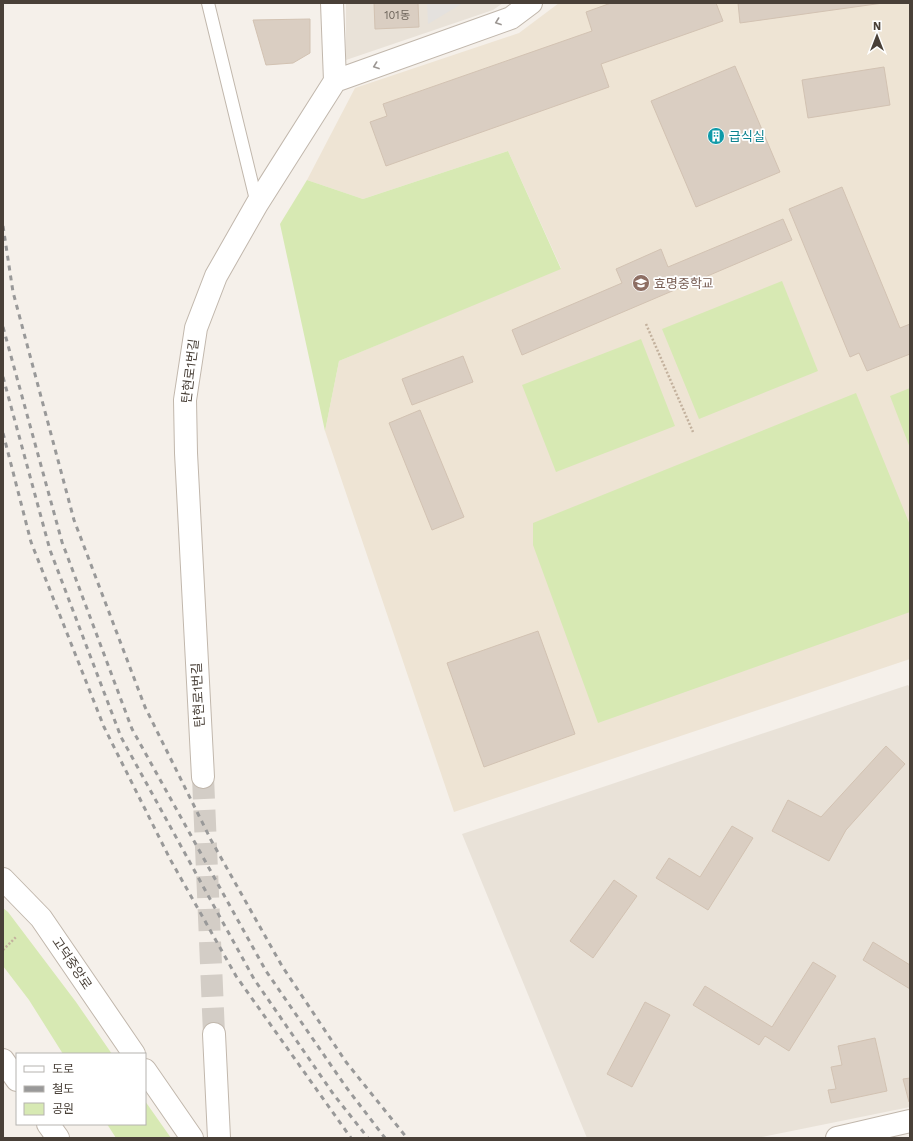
<svg xmlns="http://www.w3.org/2000/svg" width="913" height="1141" viewBox="0 0 913 1141" font-family="'Work Sans','Noto Sans KR',sans-serif">
  <rect width="100%" height="100%" fill="#f5f0ea"/>
  <path fill="#e9e2d8" d="M346,3H503L493,10L346,60Z
    M908,685L910,688V1107L757,1138H587L462,834Z"/>
  <path fill="#eee4d4" d="M559,3H910V659L454,812L325,431L339,361L561,268L508,151L363,199L307,180L355,88L519,33Z"/>
  <path fill="#d7e9b3" d="M508,151L561,269L339,361L325,431L280,224L307,180L363,199Z
    M782,281L818,371L699,419L662,329Z
    M641,339L675,426L556,472L522,385Z
    M910,388V448L890,396Z
    M856,393L910,525V612L598,723L533,545V523Z
    M3,908L8,912L76,1002L112,1054H63L29,1000L3,966Z
    M145,1101L171,1138H116L107,1124H145Z"/>
  <path fill="#e4e1de" d="M427,3H463L428,24Z"/>
  <path fill="#dacec2" stroke="#d2c2b2" d="M374,3H418L419,27L375,29Z
    M611,3H716L723,21L601,64L609,87L386,166L370,122L387,116L383,104L592,31L586,12Z
    M738,3H883L740,23Z
    M310,19V53L293,63L266,65L253,20Z
    M735,66L780,172L696,207L651,101Z
    M884,67L890,105L808,118L802,80Z
    M842,187L900,328L910,324V354L867,371L859,353L850,357L789,209Z
    M783,219L792,240L522,355L512,330L622,283L616,269L661,249L668,267Z
    M463,356L473,382L412,405L402,379Z
    M420,410L464,517L432,530L389,423Z
    M538,631L575,734L484,767L447,663Z
    M886,746L905,764L846,830L829,861L772,831L788,800L821,817Z
    M732,826L753,838L708,910L656,878L669,858L700,877Z
    M614,880L637,896L593,958L570,941Z
    M873,942L910,965V989L863,960Z
    M813,962L836,976L789,1051L765,1036L759,1045L693,1005L705,986L772,1027Z
    M645,1002L670,1015L632,1087L607,1074Z
    M875,1038L887,1091L831,1103L828,1090L836,1089L831,1067L842,1065L838,1046Z
    M910,1078V1101L909,1102L903,1079Z"/>
  <g fill="none" stroke-linecap="round" stroke-linejoin="round">
    <path stroke="#d3cdc6" stroke-width="22" stroke-dasharray="22 11" stroke-linecap="butt" d="M203,777L214,1034"/>
    <g stroke="#c1b7ac" stroke-width="14">
      <path id="service" d="M208,3L257,204"/>
    </g>
    <g stroke="#c1b7ac" stroke-width="24">
      <path id="minor" d="M335,81L511,18L531,3
        M203,777L186,453L185,400L196,328L216,276L257,204L335,81L332,3
        M214,1034L219,1138
        M3,1060L17,1080
        M48,1124L58,1138
        M837,1138L910,1121"/>
    </g>
    <g stroke="#c1b7ac" stroke-width="24">
      <path id="tertiary" d="M3,879L41,918L134,1054
        M145,1070L192,1138"/>
    </g>
    <path stroke="#c3b19d" stroke-width="2.5" stroke-dasharray="2 2" stroke-linecap="butt" d="M646,324L693,432
      M3,950L16,937"/>
    <use href="#service" stroke="#fff" stroke-width="12"/>
    <use href="#minor" stroke="#fff" stroke-width="22"/>
    <use href="#tertiary" stroke="#fff" stroke-width="22"/>
    <path stroke="#999" stroke-width="3" stroke-dasharray="5 5" stroke-linecap="butt" d="M3,226L13,292L74,520L145,707L211,840L282,966L346,1062L407,1138
      M3,327L62,542L132,729L266,971L346,1087L385,1138
      M3,377L50,550L121,737L254,979L334,1095L368,1138
      M3,433L31,542L104,727L170,859L236,976L351,1138"/>
  </g>
  <defs><path id="oneway-chevron" d="M-2-3.5L2.5 0L-2 3.5" fill="none" stroke-width="1.6" stroke-linecap="round" stroke-linejoin="round"/></defs>
  <g stroke="#9b9692">
    <use href="#oneway-chevron" transform="translate(498 22) rotate(160)"/>
    <use href="#oneway-chevron" transform="translate(376 66) rotate(160)"/>
  </g>
  <defs>
    <g id="building-disc" transform="scale(0.9)"><circle r="9.5" fill="#0f9aa8" stroke="#fff"/><path d="M-4-6H4V6H1V3H-1V6H-4ZM-2.5-4.3h1.7v1.8h-1.7ZM.8-4.3h1.7v1.8H.8ZM-2.5-1h1.7V.8h-1.7ZM.8-1h1.7V.8H.8Z" fill="#fff"/></g>
    <g id="school-disc" transform="scale(0.9)"><circle r="9.5" fill="#8d6e63" stroke="#fff"/><path d="M0-5L7-2L0 1L-7-2ZM-4 1L0 2.5L4 1V4Q0 6-4 4Z" fill="#fff"/></g>
  </defs>
  <g fill-rule="evenodd">
    <use href="#building-disc" x="716" y="136"/>
    <use href="#school-disc" x="641" y="283"/>
  </g>
  <g text-anchor="middle" dominant-baseline="central" stroke-width="3.5" stroke-linejoin="round" paint-order="stroke">
    <g font-size="11" fill="#6d645a">
      <text x="397" y="15">101동</text>
    </g>
    <g font-size="13" fill="#0d838f" stroke="#fff" text-anchor="start">
      <text x="729" y="136">급식실</text>
    </g>
    <g font-size="13" fill="#785e54" stroke="#fff" text-anchor="start">
      <text x="654" y="283">효명중학교</text>
    </g>
    <g font-size="13" fill="#494038" stroke="#fff">
      <text transform="translate(190 371) rotate(-83)">탄현로1번길</text>
      <text transform="translate(198 695) rotate(-93)">탄현로1번길</text>
      <text transform="translate(72 963) rotate(56)">고덕중앙로</text>
    </g>
  </g>
  <rect width="913" height="1141" fill="none" stroke="#494038" stroke-width="8"/>
  <rect x="16" y="1053" width="130" height="72" fill="#ffffff" stroke="#b6b3af"/>
  <rect x="24" y="1066" width="20" height="6" fill="#ffffff" stroke="#b6b3af"/>
  <text x="52" y="1073" font-size="12" fill="#494038">도로</text>
  <rect x="24" y="1086" width="20" height="6" fill="#999999" stroke="#b6b3af"/>
  <text x="52" y="1093" font-size="12" fill="#494038">철도</text>
  <rect x="24" y="1103" width="20" height="12" fill="#d7e9b3" stroke="#b6b3af"/>
  <text x="52" y="1113" font-size="12" fill="#494038">공원</text>
  <g transform="translate(877 36)" stroke="#ffffff" stroke-width="3" paint-order="stroke">
  <path d="M0-3L7 15L0 10L-7 15Z" fill="#494038"/>
  <text y="-6" font-size="11" font-weight="bold" text-anchor="middle" fill="#494038">N</text>
  </g>
</svg>
